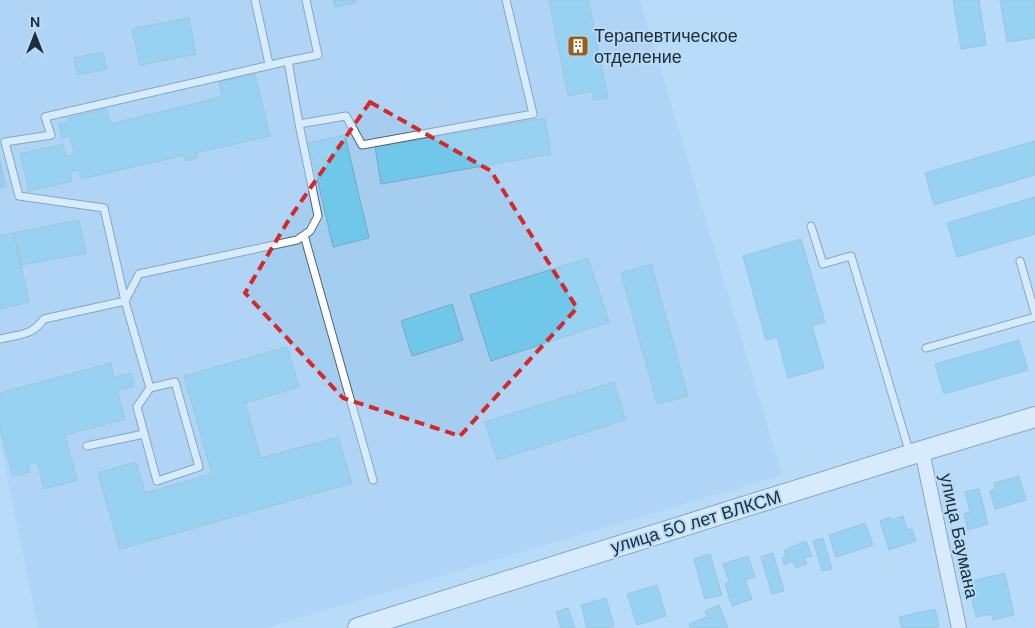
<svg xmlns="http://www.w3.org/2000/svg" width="1035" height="628" viewBox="0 0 1035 628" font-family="'DM Sans',sans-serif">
  <rect width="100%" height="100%" fill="#b8dbf9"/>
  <path fill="#a5cdef" d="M0,0H640L782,475L265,628H38L0,441Z"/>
  <path fill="#6fc8e9" stroke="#7ba9bb" d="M333,0H357V2L335,7Z
    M549,0H588L608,98L594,100L592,91L568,96Z
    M953,0H979L986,45L961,49Z
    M1000,0H1034L1035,10V38L1007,42Z
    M189,18L196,54L140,65L132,29Z
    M103,52L107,69L77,75L74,58Z
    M255,74L270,136L196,153L197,158L186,161L185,155L81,179L79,170L70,172L72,181L29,191L20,154L63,144L66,156L75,154L70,136L62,138L59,124L69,122L68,118L106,109L110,124L222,97L219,82Z
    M545,118L551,154L381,184L375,147Z
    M345,135L369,238L333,247L309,143Z
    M1035,141V175L934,205L925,173Z
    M0,160L6,187L0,188Z
    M1035,197V234L957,257L947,223Z
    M79,220L86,253L20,265L14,233Z
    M14,233L29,302L0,309V236Z
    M801,239L825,322L812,326L824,368L788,378L777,337L766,340L743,256Z
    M588,258L609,322L491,361L470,295Z
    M651,264L688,396L657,404L621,273Z
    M452,304L463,340L412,356L401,321Z
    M1019,340L1028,370L944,394L935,364Z
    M287,347L299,387L245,403L261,458L338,437L352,483L120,549L98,473L136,462L145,493L212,474L184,376Z
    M111,363L114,377L131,373L134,386L117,391L125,419L65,435L77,480L44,489L37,462L28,464L30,472L13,476L0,429V393Z
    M614,382L625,420L497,460L485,422Z
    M1019,476L1026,500L995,509L990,491L995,490L994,483Z
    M979,489L988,524L968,530L964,514L970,512L965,492Z
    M903,516L907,530L912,529L916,541L889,550L880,521L890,517L891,520Z
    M865,523L873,545L836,557L829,535Z
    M823,538L832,569L822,571L813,541Z
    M806,541L812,556L804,558L807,564L796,568L793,561L784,565L782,558L786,556L784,550Z
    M773,553L784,591L772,594L761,557Z
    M710,554L722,595L705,599L694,559Z
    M748,556L755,577L745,580L752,599L732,606L725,584L729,582L723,564Z
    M1005,573L1014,615L993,620L991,614L976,617L968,582Z
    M657,585L666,616L637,625L627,594Z
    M606,598L614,626L606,628H587L581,605Z
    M719,605L728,628H691L689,624L707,617L705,611Z
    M568,608L575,628H561L556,612Z
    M935,609L939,626L933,628H902L899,617Z"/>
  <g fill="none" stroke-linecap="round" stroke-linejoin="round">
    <g stroke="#466680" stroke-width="9">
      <path id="lane" d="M255,0L269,64
        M288,61L318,55L306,0
        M811,226L823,264L851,256L910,454
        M304,235L373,480
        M1020,261L1035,313
        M0,339C21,334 31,336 44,319L125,301L139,274L297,240L310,231L318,216L299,124L346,116L362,145L533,114L506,0
        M926,348L1035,317
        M150,388L137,407L157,481L199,467L175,382L150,388L125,301L104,208L19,196L5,142L51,135L45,117L288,61L299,124
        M87,446L144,434"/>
    </g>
    <g stroke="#466680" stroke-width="16">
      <path id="street" d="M922,451L959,628"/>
    </g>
    <g stroke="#466680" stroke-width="22">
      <path id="secondary" d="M358,628L922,451L1035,417"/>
    </g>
    <use href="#lane" stroke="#fff" stroke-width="7"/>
    <use href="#street" stroke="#fff" stroke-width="14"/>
    <use href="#secondary" stroke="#fff" stroke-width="20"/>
  </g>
  <path d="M0 0H1035V628H0ZM370,102L491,171L577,308L460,436L343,398L245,293L291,216Z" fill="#b8dbf9" fill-opacity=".55" fill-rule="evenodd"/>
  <path fill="none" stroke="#d62828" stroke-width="4" stroke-dasharray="10 6" stroke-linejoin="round" d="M370,102L491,171L577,308L460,436L343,398L245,293L291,216Z"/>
  <defs>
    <g id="building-square" transform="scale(1.125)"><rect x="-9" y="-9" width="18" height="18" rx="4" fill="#985e1d" stroke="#b8dbf9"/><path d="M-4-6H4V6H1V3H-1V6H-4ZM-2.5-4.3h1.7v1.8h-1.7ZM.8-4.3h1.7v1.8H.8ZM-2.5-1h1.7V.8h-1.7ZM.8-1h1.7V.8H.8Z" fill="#fff"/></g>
  </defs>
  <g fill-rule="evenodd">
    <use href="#building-square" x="578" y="46"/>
  </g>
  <g text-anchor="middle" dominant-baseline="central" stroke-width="4" stroke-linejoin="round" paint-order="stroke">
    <g font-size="18" fill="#202e39" stroke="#b8dbf9" text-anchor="start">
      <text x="594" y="36">Терапевтическое<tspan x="594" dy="21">отделение</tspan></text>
    </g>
    <g font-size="18" fill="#202e39" stroke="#b8dbf9">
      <text transform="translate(696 522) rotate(-17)">улица 50 лет ВЛКСМ</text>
      <text transform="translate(959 536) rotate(78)">улица Баумана</text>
    </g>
  </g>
  <g transform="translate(35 35)" stroke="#b8dbf9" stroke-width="4" paint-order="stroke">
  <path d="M0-4L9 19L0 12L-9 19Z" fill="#202e39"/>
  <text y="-8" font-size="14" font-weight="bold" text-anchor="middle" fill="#202e39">N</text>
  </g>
</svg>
